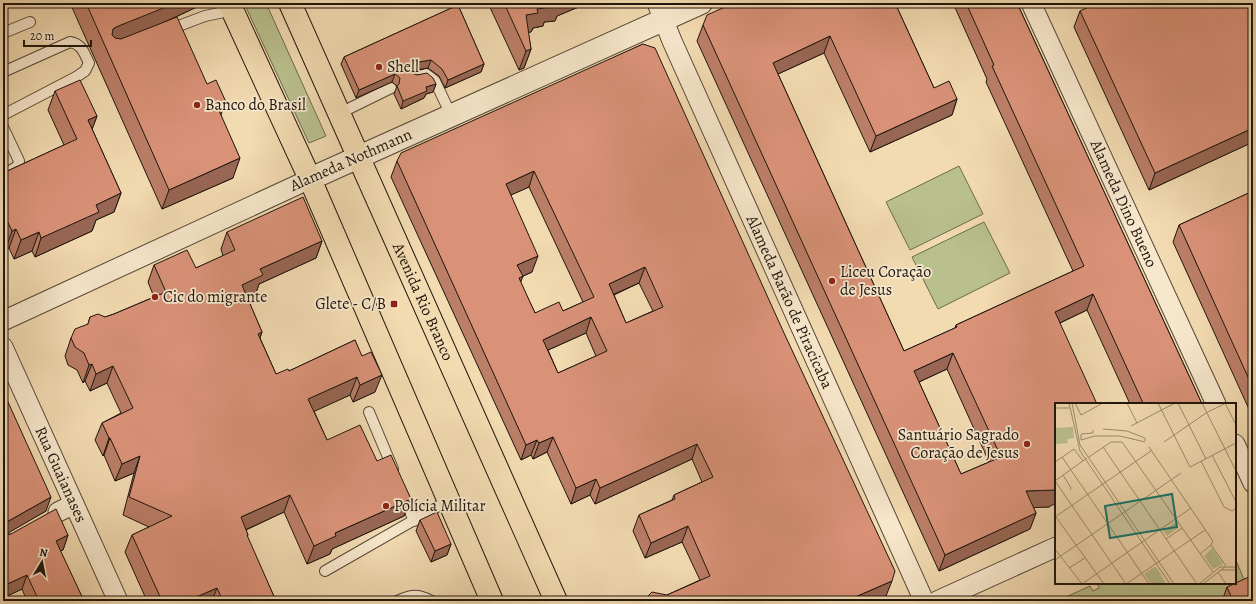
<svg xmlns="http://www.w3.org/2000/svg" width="1256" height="604" viewBox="0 0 1256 604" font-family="Alegreya,serif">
  <rect width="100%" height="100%" fill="#f2dab1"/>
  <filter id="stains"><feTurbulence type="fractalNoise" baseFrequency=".005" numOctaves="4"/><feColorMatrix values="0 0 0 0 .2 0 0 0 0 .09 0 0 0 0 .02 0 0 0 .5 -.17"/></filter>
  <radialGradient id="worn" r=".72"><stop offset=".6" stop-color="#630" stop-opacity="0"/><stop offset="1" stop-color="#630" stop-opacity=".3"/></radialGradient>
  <path fill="#b9c08d" stroke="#6c6a4c" d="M244,3H266L326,136L309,143Z
    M959,166L983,214L910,250L886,202Z
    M984,222L1010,273L938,309L912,257Z
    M1235,558L1253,601H1057L1090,586L1093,591L1099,588L1097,583H1235Z"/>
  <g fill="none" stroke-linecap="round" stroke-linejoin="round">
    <g stroke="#544635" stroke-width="12">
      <path id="service" d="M168,30L205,16L233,10
        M3,33L30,22
        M3,72L70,42C82,44 84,53 89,63L85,71L76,77L3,115
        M423,75L426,74L435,81L451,115
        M340,113L391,88
        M3,127L19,161L18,166L3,175
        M369,412L393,469
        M403,495L414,521
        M325,571L449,500
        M397,601C412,594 418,594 432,601"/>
    </g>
    <g stroke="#544635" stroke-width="21">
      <g id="minor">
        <path id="s1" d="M657,3L672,41L924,601"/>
        <path id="s2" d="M1031,3L1216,404"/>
        <path d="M3,321L310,179"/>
        <path id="s3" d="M3,347L118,601"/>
        <path d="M1235,444L1253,483"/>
        <path d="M58,512L74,504"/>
        <path d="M937,601L1056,547"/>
      </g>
    </g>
    <g stroke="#544635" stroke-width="24">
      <path id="tertiary" d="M310,179L701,3"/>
    </g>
    <g stroke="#1f150c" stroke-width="24">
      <g id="primary">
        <path d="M229,3L310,179L492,601"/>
        <path id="s4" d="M290,3L556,601"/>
      </g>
    </g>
    <use href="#service" stroke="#f7e7cc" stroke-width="10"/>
    <use href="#minor" stroke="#f7e7cc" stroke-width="19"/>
    <use href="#tertiary" stroke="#f7e7cc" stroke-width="22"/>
    <use href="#primary" stroke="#f2dab1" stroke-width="22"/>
  </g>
  <path fill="#bb7e67" stroke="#1f150c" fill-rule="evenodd" d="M70,3H202L201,5L165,22L221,115L233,178L162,209Z
    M488,3H588L557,16L555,21L544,22L543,26L533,28L531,32H528L531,49L524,68L519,70Z
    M895,3L934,88L957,99L952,115L870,152L824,53L778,74L904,351L955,328L956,325L1073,271L986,82L987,79L953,3H1017L1202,404H1130L1087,310L1060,323L1049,507H1033L1036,513L1030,529L939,571L697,41L703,25ZM947,369L989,462L961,474L919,382Z
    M1253,3V142L1149,190L1074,27L1080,11Z
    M458,5L484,64L481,72L445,88L439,76L428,68L411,71L412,73L436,84L433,92L426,94L424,98L401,109L394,94L397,86L392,82L356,98L341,64L344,57Z
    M643,44L886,596L667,595L700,580L682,542L645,558L633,531L639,515L672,500L674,495L702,482L692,459L595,504L590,495L571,504L547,452L533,459L531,455L521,460L391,177L397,161ZM529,187L583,302L563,311L535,313L520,282L523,276L532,272L510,195ZM639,283L653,311L626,323L614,295ZM586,333L596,356L558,373L548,350Z
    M55,91L97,116L92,129L121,193L114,212L96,220L92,231L35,257L32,251L14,259L9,248L5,250L3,246V173L64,145L48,110Z
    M1253,191V418L1173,242L1179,225Z
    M227,232L322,241L316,258L259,284L256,293L247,297L262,332L260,338L276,374L289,371L355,340L375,392L353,402L350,395L314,411L327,440L377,461L411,499L404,516L332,549L330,554L307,564L284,512L246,530L248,535L247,537L276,601H147L125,552L132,535L149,527L123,515L134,473L115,481L104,455L103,456L95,440L102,423L121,413L107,383L90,391L85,381L83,383L77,370L68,365L65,356L71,338L88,324L90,317H105L114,314L154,297L148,282L154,265L196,268L223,256L221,249Z
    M3,391L46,511L5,534L68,535L63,550L60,551L84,601H27L22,589L3,598Z
    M420,520L451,544L447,555L431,562L416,531Z
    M1227,587L1253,601H1222Z"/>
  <path fill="#986654" stroke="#1f150c" d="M170,3H202L201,5L107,49L113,29L116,27Z
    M549,3H588L557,16L555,21L544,22L543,26L533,28L531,32L519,34L526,15Z
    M830,36L824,53L767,79L773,63Z
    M531,49L524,68L519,70L526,51Z
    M431,60L428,68L410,71L411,67L413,63Z
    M484,64L481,72L445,88L448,80Z
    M395,74L392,82L356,98L359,90Z
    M436,84L433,92L426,94L424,98L401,109L403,101L426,87Z
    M957,99L952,115L870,152L876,136Z
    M226,102L218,122L217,106Z
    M97,116L90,135L88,120Z
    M1253,128V142L1149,190L1155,173Z
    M240,158L233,178L162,209L169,190Z
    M534,171L529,187L500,200L506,184Z
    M121,193L114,212L96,220L92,231L35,257L41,238L96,205Z
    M16,229L9,248L5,250L12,231Z
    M39,232L32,251L14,259L21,240Z
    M322,241L316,258L259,284L256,293L236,302L242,285L260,269Z
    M538,256L532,272L523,276L517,292V265Z
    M645,267L639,283L603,299L609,284Z
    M1093,294L1087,310L1049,328L1055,312Z
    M591,317L586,333L537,355L543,340Z
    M262,332L255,350L258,334Z
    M953,353L947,369L908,387L914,371Z
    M92,364L85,381L83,383L89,365Z
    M113,366L107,383L90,391L96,374Z
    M382,375L375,392L353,402L360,385Z
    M357,377L350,395L302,417L308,399Z
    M553,437L547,452L533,459L539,443Z
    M109,438H110L104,455L103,456Z
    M537,440L531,455L521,460L526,445Z
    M697,444L692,459L595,504L600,488Z
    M140,456L134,473L115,481L122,464Z
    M596,479L590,495L571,504L576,488Z
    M1056,490V503L1049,507L1020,508L1026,491Z
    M290,495L284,512L234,535L241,517Z
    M51,497L46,511L3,536V525L5,523Z
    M411,499L404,516L332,549L330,554L307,564L314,546L335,533Z
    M1036,513L1030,529L939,571L945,555Z
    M688,526L682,542L645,558L651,543Z
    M68,535L63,550L50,555L56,541Z
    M451,544L447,555L431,562L435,551Z
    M27,575L22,589L3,598V586Z
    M892,581L886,596L876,601H846Z
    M217,588L212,601H187Z"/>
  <path fill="#d99278" stroke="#1f150c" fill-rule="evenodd" d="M86,3H170L171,5L116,27L113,29L112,35L115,38L121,39L177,17L207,84L216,80L226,102L217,106L240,158L169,190Z
    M504,3H552H549L550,7L537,9L538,13L526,15L531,49L526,51Z
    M734,3H895L934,88L949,81L957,99L876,136L830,36L773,63L904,351L957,327L956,325L1084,266L992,66L994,65L966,3H1017L1202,404H1140L1143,403L1093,294L1055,312L1097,404H1056V490L1026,491L1036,513L945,555L703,25L707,15ZM953,353L1001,457L961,474L914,371Z
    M1097,3H1253V128L1155,173L1080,11Z
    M458,5L484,64L448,80L442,69L431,60L413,63L411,67L412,73L417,75L427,73L433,78L436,84L426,87L427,91L403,101L397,86L399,84L400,78L395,74L359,90L344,57Z
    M643,44L655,48L784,333L895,571L892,581L846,601H646L648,596L652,592L667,595L710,576L688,526L651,543L639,515L675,499L674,495L713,477L697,444L600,488L596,479L576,488L553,437L539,443L537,440L526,445L397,161L401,153ZM534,171L594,297L563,311L559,302L535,313L519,278L523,276L517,265L538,256L506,184ZM645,267L663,307L626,323L609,284ZM591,317L607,351L558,373L543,340Z
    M80,80L97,116L88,120L121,193L96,205L99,212L41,238L39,232L21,240L16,229L12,231L3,212V173L77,139L55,91Z
    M1253,191V388L1179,225Z
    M303,197L322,241L260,269L263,275L242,285L262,332L258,334L276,374L288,369L289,371L355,340L362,356L371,352L382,375L360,385L357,377L308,399L327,440L360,425L377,461L391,455L411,499L335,533L336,536L314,546L290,495L241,517L248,535H247L276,601H223L217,588L187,601H162L132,535L172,516L129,497L140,456L122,464L110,438H109L102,423L133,408L113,366L96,374L92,364L89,365L84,353L75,347L71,338L75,329L88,324L90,317L98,314L105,317L114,314L166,292L154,265L187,250L196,268L235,250L227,232Z
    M3,391L51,497L5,523L3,525Z
    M56,509L68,535L56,541L84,601H39L27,575L3,586V532L5,535L11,534Z
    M437,512L451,544L435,551L420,520Z
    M1253,575V601H1233L1227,587Z"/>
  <g fill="#8f2418" stroke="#f7e7cc" stroke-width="1.5">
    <circle cx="379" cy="67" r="4"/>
    <circle cx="197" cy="105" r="4"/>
    <circle cx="832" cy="281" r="4"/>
    <circle cx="155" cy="297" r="4"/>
    <rect x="390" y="300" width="8" height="8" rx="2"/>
    <circle cx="1027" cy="444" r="4"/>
    <circle cx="386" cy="506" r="4"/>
  </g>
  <g text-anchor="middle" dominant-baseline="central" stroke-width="3.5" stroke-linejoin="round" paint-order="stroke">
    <g font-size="16" fill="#1f150c" stroke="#f7e7cc" text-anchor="start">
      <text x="387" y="67">Shell</text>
      <text x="205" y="105">Banco do Brasil</text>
      <text x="840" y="272">Liceu Coração<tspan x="840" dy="18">de Jesus</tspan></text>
      <text x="163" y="297">Cic do migrante</text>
      <text x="386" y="304" text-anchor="end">Glete - C/B</text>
      <text x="1019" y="435" text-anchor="end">Santuário Sagrado<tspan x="1019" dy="18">Coração de Jesus</tspan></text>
      <text x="394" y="506">Polícia Militar</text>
    </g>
    <g font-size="16" fill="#1f150c" stroke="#f7e7cc">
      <text transform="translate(351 160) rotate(-24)">Alameda Nothmann</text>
      <text stroke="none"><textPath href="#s2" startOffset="221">Alameda Dino Bueno</textPath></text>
      <text stroke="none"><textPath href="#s4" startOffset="327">Avenida Rio Branco</textPath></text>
      <text stroke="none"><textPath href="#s1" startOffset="327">Alameda Barão de Piracicaba</textPath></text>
      <text stroke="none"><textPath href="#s3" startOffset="140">Rua Guaianases</textPath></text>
    </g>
  </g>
  <g transform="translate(1055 403)">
    <rect width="181" height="181" fill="#f2dab1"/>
    <path d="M18,24L19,35L12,36L13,40L0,41V25ZM120,120L123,125L112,133L108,128ZM157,145L168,161L158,166L149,153ZM99,164L102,165L111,181H96L89,171Z" fill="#b9c08d"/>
    <path fill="none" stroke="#9e8b6f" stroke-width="1" d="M14,0L25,48L115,181M17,0L25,42L119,181M20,0L26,12L48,0M72,0L82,20M103,0L135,64M123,0L151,56M147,0L181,68M170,0L181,22M0,5H15M76,23L120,0M48,26L72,28L90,35V38M38,27V30L26,31V37L40,33H65L90,39M109,39L151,10L171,0M48,44L142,181M94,44L158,138L156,142M157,52L181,99M7,54L94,181M34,54L56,39H67L158,169M146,58L169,104L177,108L181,105M0,59L19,46L28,58M135,64L181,40M8,72L16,85L15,87M0,78L71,181M0,78L32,55M0,114L96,48M1,114L49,181M111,136L127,125M156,142L171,163M0,146L27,181M145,151L156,142M0,157L126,70M14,165L30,155M166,167H181M163,169L171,181M27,181L136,105M71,181L150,127M144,181L165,164H181M148,181L170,164"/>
    <path fill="#0f766e" fill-opacity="0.15" stroke="#0f766e" stroke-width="2" d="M117,91L122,124L55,135L50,103Z"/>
    <rect width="181" height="181" fill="none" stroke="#1f150c" stroke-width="2"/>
  </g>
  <rect width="1256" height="604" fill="none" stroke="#f2dab1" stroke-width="16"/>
  <rect x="4" y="4" width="1248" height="596" fill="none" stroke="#1f150c" stroke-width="2"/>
  <rect x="8" y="8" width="1240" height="588" fill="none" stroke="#1f150c"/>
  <g transform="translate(42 562) rotate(10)" stroke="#f7e7cc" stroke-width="3" paint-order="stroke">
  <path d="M0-3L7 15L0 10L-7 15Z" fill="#1f150c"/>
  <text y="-6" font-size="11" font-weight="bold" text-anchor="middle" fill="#1f150c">N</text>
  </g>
  <path d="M24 40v6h67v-6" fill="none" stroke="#1f150c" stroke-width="2"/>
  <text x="30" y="40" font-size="12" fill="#1f150c" stroke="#f7e7cc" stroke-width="3" paint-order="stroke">20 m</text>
  <rect width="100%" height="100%" filter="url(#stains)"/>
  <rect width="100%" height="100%" fill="url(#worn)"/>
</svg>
